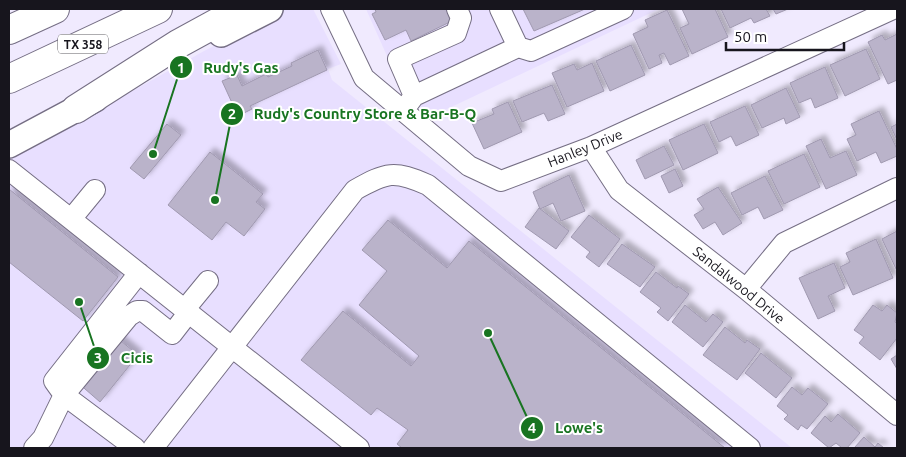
<svg xmlns="http://www.w3.org/2000/svg" width="906" height="457" viewBox="0 0 906 457" font-family="Ubuntu,sans-serif">
  <defs>
    <filter id="shadow"><feDropShadow dx="4.5" dy="-4.5" stdDeviation="2.5" flood-color="#0004"/></filter>
  </defs>
  <rect width="100%" height="100%" fill="#f0eafe"/>
  <path fill="#e8dfff" d="M286,9H313L341,64L328,69L332,80L792,448H9V160L204,51Z
    M366,9H659L428,118L400,85Z"/>
  <path fill="#bab3ca" stroke="#a099b0" filter="url(#shadow)" d="M375,9H447L452,21L411,41L406,30L385,40L372,14L376,12Z
    M523,9H585L534,31Z
    M682,9H715L728,37L692,54L680,28L689,24Z
    M721,9H766L770,16L754,23L751,18L730,28Z
    M773,9H788L776,14Z
    M667,10L689,56L670,65L664,53L659,55L662,63L649,69L633,34L648,27L645,20Z
    M897,34V80L888,84L868,42L882,35L885,40Z
    M631,45L645,75L610,91L596,61Z
    M866,49L880,79L845,96L830,65Z
    M318,50L327,70L250,106L252,109L238,116L222,81L237,75L242,86L266,74L268,77L292,66L291,63Z
    M592,63L604,91L567,107L552,73L574,64L577,70Z
    M825,67L838,98L815,108L811,98L799,103L790,83Z
    M552,85L565,114L548,121L544,113L522,122L513,101Z
    M786,88L800,117L786,124L784,118L762,128L751,105Z
    M508,102L522,132L484,149L472,123L494,114L492,109Z
    M745,106L759,135L736,146L731,136L719,142L710,122Z
    M879,111L897,149V156L881,163L876,152L857,161L847,139L856,135L851,124Z
    M167,124L181,135L144,179L130,168Z
    M704,124L718,153L683,170L669,140Z
    M897,124V140L891,127Z
    M821,139L830,158L846,151L857,175L826,189L806,146Z
    M664,146L674,165L645,179L636,160Z
    M210,152L263,194L256,202L265,209L244,236L226,222L212,240L168,205Z
    M804,154L820,187L784,204L768,171Z
    M675,169L683,186L669,193L661,176Z
    M569,175L585,211L561,221L553,203L540,209L533,192Z
    M765,176L783,210L764,219L758,207L742,215L731,193Z
    M718,187L742,223L723,235L715,222L703,229L694,215L704,209L697,199Z
    M9,189L118,277L83,321L9,262Z
    M539,208L569,231L556,249L525,227Z
    M589,215L620,239L599,267L586,257L590,252L571,237Z
    M388,220L447,268L469,241L725,448H402L397,444L408,430L377,408L371,415L301,360L343,311L411,366L419,356L359,305L387,271L362,250Z
    M897,231V271L882,239Z
    M876,239L893,278L853,295L840,267L850,262L846,253Z
    M622,244L655,267L640,287L607,264Z
    M834,263L845,288L828,296L835,311L818,319L799,278Z
    M656,272L677,288L678,286L689,294L668,321L657,312L661,308L640,292Z
    M685,305L706,322L713,314L723,322L703,347L672,322Z
    M873,305L882,311L887,305L897,313L895,322L897,324V338L880,360L859,343L864,337L854,330Z
    M725,327L745,343L747,340L760,349L737,380L703,355Z
    M115,336L138,355L100,402L77,382Z
    M761,353L792,378L776,398L745,373Z
    M897,355V369L891,359Z
    M792,387L802,395L808,388L828,404L807,429L801,425L798,430L784,419L788,415L777,406Z
    M838,414L860,433L847,448H842L836,443L829,448L811,433L825,416L831,422Z
    M864,437L875,447L878,443L884,448H854Z"/>
  <g fill="none" stroke-linecap="round" stroke-linejoin="round">
    <g stroke="#756e84" stroke-width="22">
      <path id="minor" d="M331,9L364,78L469,166L501,181L591,147L893,9
        M518,47L531,51L623,9
        M414,96L398,59L456,33L461,18L457,9
        M403,111L414,96L518,47L500,9
        M591,147L619,190L746,289L897,415
        M9,170L359,448
        M72,218L95,190
        M139,273L54,381L64,395L129,316L137,311H143L172,334L189,312
        M746,289L784,243L897,188
        M185,309L208,281
        M34,448L43,438L64,395L135,448
        M153,448L355,190C387,172 394,170 428,185L750,448"/>
    </g>
    <g stroke="#756e84" stroke-width="28">
      <path id="major" d="M221,34L270,9
        M9,145L95,99"/>
    </g>
    <g stroke="#756e84" stroke-width="30">
      <path id="highway" d="M9,30L55,9
        M9,79L158,9
        M76,109L178,44L242,9"/>
    </g>
    <use href="#minor" stroke="#fff" stroke-width="20"/>
    <use href="#major" stroke="#fff" stroke-width="25"/>
    <use href="#highway" stroke="#fff" stroke-width="28"/>
  </g>
  <g text-anchor="middle" dominant-baseline="central" stroke-width="4" stroke-linejoin="round" paint-order="stroke">
    <rect fill="#fff" stroke="#5d5b61" stroke-width="1" x="58" y="34.5" width="50" height="19" rx="4"/>
    <g font-size="12" font-weight="bold" fill="#17151d">
      <text x="83" y="44">TX 358</text>
    </g>
    <g font-size="14" fill="#17151d" stroke="#fff">
      <text transform="translate(585 148) rotate(-22)">Hanley Drive</text>
      <text transform="translate(739 285) rotate(39)">Sandalwood Drive</text>
    </g>
  </g>
  <path fill="none" stroke="#187421" stroke-width="2" d="M153 154L181 67M215 200L232 114M79 302L98 358M488 333L532 428"/>
  <g fill="#187421" stroke="#fff" stroke-width="2">
    <circle cx="153" cy="154" r="5"/>
    <circle cx="215" cy="200" r="5"/>
    <circle cx="79" cy="302" r="5"/>
    <circle cx="488" cy="333" r="5"/>
    <circle cx="181" cy="67" r="12"/>
    <circle cx="232" cy="114" r="12"/>
    <circle cx="98" cy="358" r="12"/>
    <circle cx="532" cy="428" r="12"/>
  </g>
  <g font-size="15" text-anchor="middle" font-weight="bold" fill="#fff">
    <text x="181" y="73">1</text>
    <text x="232" y="119">2</text>
    <text x="98" y="363">3</text>
    <text x="532" y="433">4</text>
  </g>
  <g font-size="15" text-anchor="middle" font-weight="bold" fill="#187421" stroke="#fff" stroke-width="4" stroke-linejoin="round" paint-order="stroke">
    <text x="241" y="73">Rudy's Gas</text>
    <text x="365" y="119">Rudy's Country Store &amp; Bar-B-Q</text>
    <text x="137" y="363">Cicis</text>
    <text x="579" y="433">Lowe's</text>
  </g>
  <rect width="906" height="457" fill="none" stroke="#17151d" stroke-width="20"/>
  <path d="M726 42v8h118v-8" fill="none" stroke="#17151d" stroke-width="2.5"/>
  <text x="734" y="42" font-size="15" fill="#17151d" stroke="#ffffff" stroke-width="4" paint-order="stroke">50 m</text>
</svg>
